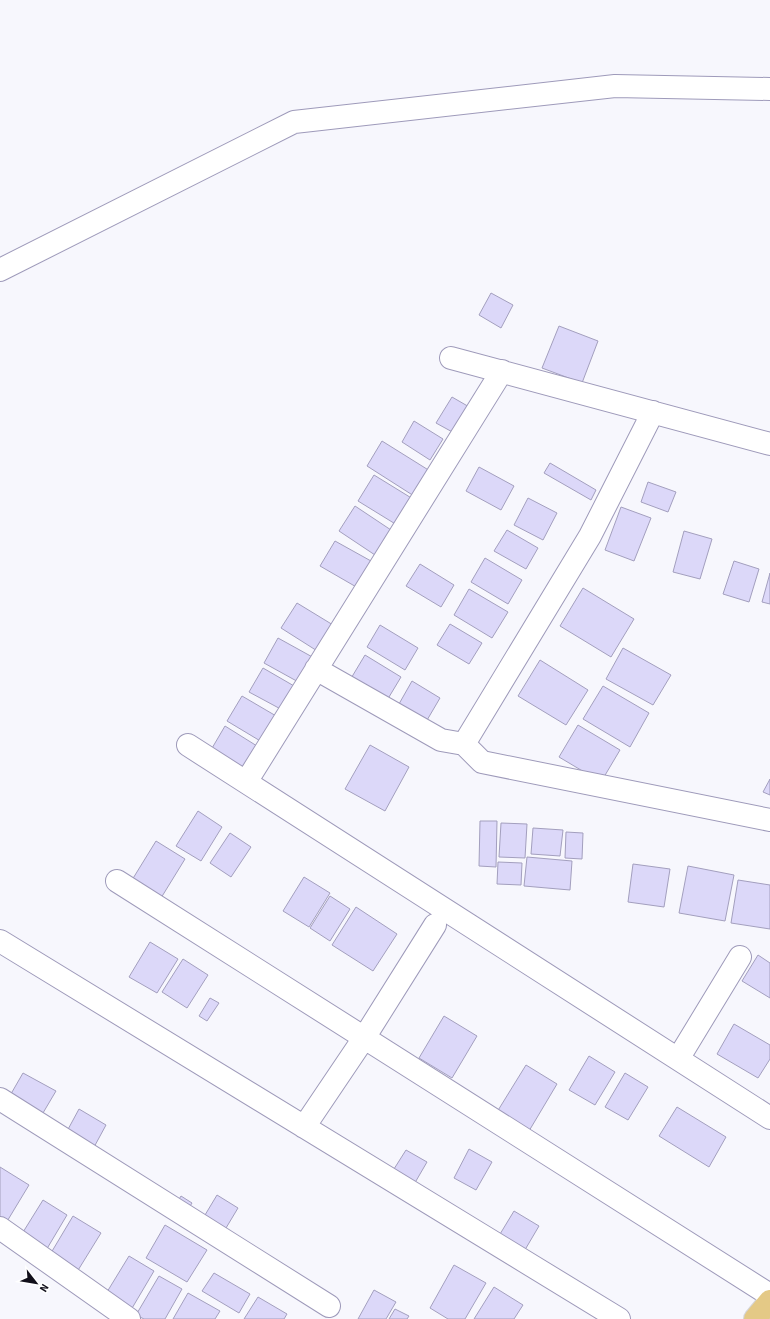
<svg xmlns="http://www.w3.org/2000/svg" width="770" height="1319" viewBox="0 0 770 1319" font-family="'Source Sans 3',sans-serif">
  <rect width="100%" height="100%" fill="#f7f7fd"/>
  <path fill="#dcd8f9" stroke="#a39fbe" d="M491,293L513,305L501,328L479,315Z
    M559,326L598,341L582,383L542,368Z
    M452,397L471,408L456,434L436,423Z
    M414,421L443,439L430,460L402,442Z
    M382,441L430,471L414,496L367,466Z
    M550,463L596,490L591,500L544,473Z
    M479,467L514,486L501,510L466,491Z
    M374,475L413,499L397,525L358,501Z
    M648,482L676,492L668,512L641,502Z
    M528,498L557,513L543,540L514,525Z
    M355,506L391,530L375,555L339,531Z
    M621,507L651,518L634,561L605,550Z
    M507,530L538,548L526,569L494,551Z
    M684,531L712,539L700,579L673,572Z
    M335,541L380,566L365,592L320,566Z
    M485,558L522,580L508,604L471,582Z
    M734,561L759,569L749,602L723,594Z
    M420,564L454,585L441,607L406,586Z
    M770,573V604L762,602Z
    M583,588L634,619L611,657L560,626Z
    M469,589L508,612L492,638L454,615Z
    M297,603L338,628L322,654L281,628Z
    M450,624L482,643L469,664L437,645Z
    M380,625L418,648L405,670L367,647Z
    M278,638L316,659L302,684L264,663Z
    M623,648L671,675L653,705L606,679Z
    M365,655L401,677L386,702L350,680Z
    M540,660L588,690L566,725L518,696Z
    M263,668L301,690L288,713L249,692Z
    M412,681L440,698L423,727L395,711Z
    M603,686L649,713L630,747L583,719Z
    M242,696L283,720L267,745L227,721Z
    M578,725L620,750L601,782L559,757Z
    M225,726L265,751L248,779L208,755Z
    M370,745L409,767L385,811L345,789Z
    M770,779V795L763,792Z
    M198,811L222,827L201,861L176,846Z
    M480,821H497L496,867L479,866Z
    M501,823L527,824L525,858L499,857Z
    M533,828L563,830L560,856L531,854Z
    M566,832L583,833L582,859L565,858Z
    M230,833L251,847L231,877L210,863Z
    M156,841L185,859L161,898L132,880Z
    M527,857L572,861L570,890L524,886Z
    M498,862L522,863L521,885L497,884Z
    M633,864L670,869L664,907L628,902Z
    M688,866L734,875L725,921L679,913Z
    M304,877L330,893L309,927L283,911Z
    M738,880L770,885V929L731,923Z
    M330,896L350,909L330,941L310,928Z
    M356,907L397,934L373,971L332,945Z
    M150,942L178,959L157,993L129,977Z
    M758,955L770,963V998L742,981Z
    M183,959L208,975L187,1008L162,992Z
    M210,998L219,1003L207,1021L199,1016Z
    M444,1016L477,1036L452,1078L419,1058Z
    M734,1024L770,1045V1059L758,1078L717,1054Z
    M589,1056L615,1072L595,1105L569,1090Z
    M526,1065L557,1084L529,1131L497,1112Z
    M23,1073L56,1091L40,1118L8,1099Z
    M625,1073L648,1087L628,1120L605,1107Z
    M677,1107L726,1137L709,1167L659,1136Z
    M79,1109L106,1125L93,1149L66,1133Z
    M469,1149L492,1162L476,1190L454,1178Z
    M406,1150L427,1162L409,1193L387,1180Z
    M0,1167L29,1185L0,1233Z
    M217,1195L238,1208L223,1233L202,1220Z
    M181,1196L192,1203L187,1211L176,1204Z
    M43,1200L67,1215L45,1252L20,1237Z
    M514,1211L539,1226L519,1260L494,1244Z
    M73,1216L101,1233L72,1280L45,1263Z
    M165,1225L207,1250L187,1282L146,1258Z
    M129,1256L154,1271L128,1315L107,1292Z
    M454,1265L486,1283L465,1319H448L430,1308Z
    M214,1273L250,1294L239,1313L202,1291Z
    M159,1276L182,1289L165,1319H144L136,1315Z
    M494,1287L523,1305L514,1319H474Z
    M374,1290L396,1302L386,1319H358Z
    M188,1293L220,1311L215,1319H173Z
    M258,1297L287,1314L284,1319H244Z
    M395,1309L409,1316L407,1319H389Z"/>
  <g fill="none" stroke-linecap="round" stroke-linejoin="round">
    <g stroke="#9e9aba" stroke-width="24">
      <path id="minor" d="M0,270L294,122L615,86L770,89
        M451,358L770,444
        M316,669L441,740L464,744L482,762L770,820
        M464,744L590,536L653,412
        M188,745L770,1118
        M248,779L502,371
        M117,881L770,1295
        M0,941L619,1319
        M678,1059L740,957
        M0,1099L329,1306
        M304,1127L364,1038L435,925
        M0,1228L129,1319"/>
    </g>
    <g stroke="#d4d4d6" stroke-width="24">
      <path id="primary" d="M755,1319L770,1301"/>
    </g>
    <use href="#minor" stroke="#fff" stroke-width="22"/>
    <use href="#primary" stroke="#e4c986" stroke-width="22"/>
  </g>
  <g transform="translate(36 1283) rotate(121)" stroke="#ffffff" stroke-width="3" paint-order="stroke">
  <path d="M0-3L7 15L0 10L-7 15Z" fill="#110f1b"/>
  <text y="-6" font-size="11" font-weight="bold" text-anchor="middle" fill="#110f1b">N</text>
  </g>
</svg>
